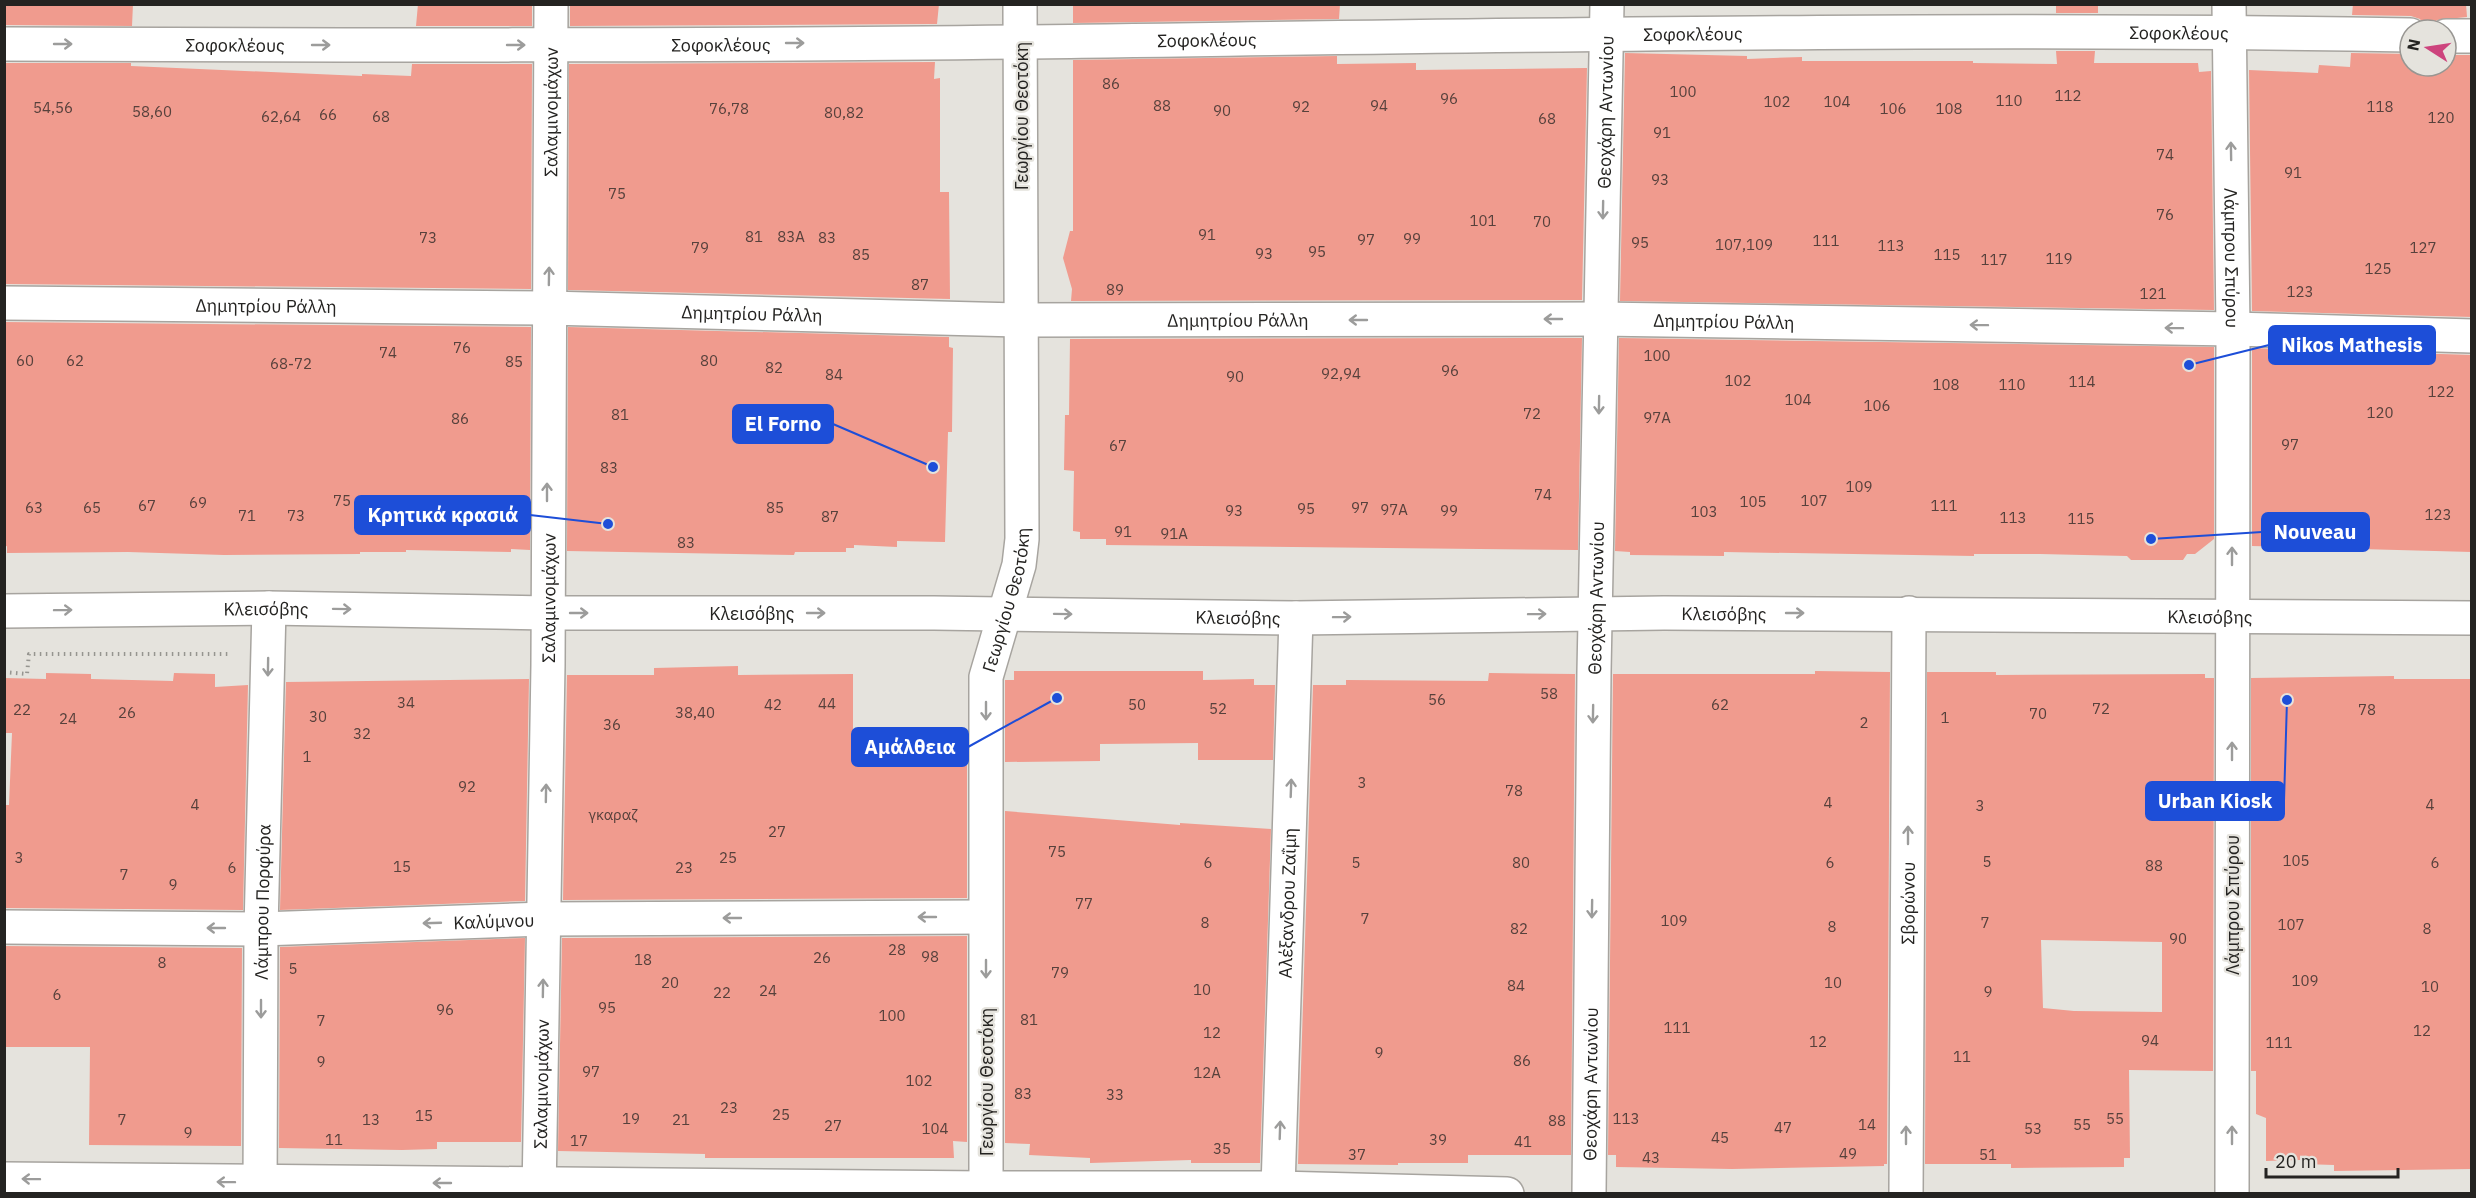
<svg xmlns="http://www.w3.org/2000/svg" width="2476" height="1198" viewBox="0 0 2476 1198" font-family="'IBM Plex Sans',sans-serif">
  <rect width="100%" height="100%" fill="#e5e3dd"/>
  <path fill="#f09b8e" fill-rule="evenodd" d="M4,4H133L132,26L4,25Z
    M418,4H532V26H416Z
    M570,4H939L937,24L570,26Z
    M1073,4H1340L1339,19L1073,23Z
    M2056,4H2098V13H2056Z
    M2353,4H2466L2467,17L2437,20L2427,30L2420,19L2411,16L2352,15Z
    M2056,51H2095L2094,63H2198L2199,72L2211,71L2214,310L1620,301L1625,53L1747,56V59L1802,57V61H1973V63L2057,64Z
    M2351,53L2410,54V66H2446V55H2471L2472,317L2252,311L2249,70L2318,73L2319,65L2350,67Z
    M1337,56V64L1416,63V70L1587,68L1582,300L1071,301L1072,289L1063,258L1070,231H1073V60Z
    M935,62L934,79L940,78V192H949L950,299L568,290L569,64Z
    M4,63H131V66L362,76V74L411,76L412,64H532L531,289L4,284Z
    M4,322L531,327L530,550L511,549V552L406,550V552H360V554L224,555L128,552L7,553V546L4,547Z
    M568,327L949,337V347L953,348L952,432H948L945,542L897,541V547L854,545V548H846V552H795L794,555L567,551Z
    M1582,338L1578,550L1106,545V539H1080V532L1073,531L1074,471L1064,470L1065,415H1069L1070,339Z
    M1619,338L2214,347V539L2195,554H2187L2183,560H2131L2127,556L2040,554H1974V556L1724,552V556L1630,555V552L1615,551Z
    M2252,348L2472,355V552L2252,546Z
    M738,666V675L853,674V736H967V898L563,900L567,675H654V668Z
    M1014,671H1203V680L1254,679V685H1275L1273,760H1198V743L1100,744V761L1005,762V680H1014Z
    M1815,671L1890,672L1887,1164H1884V1166L1732,1169L1616,1167V1155H1608L1613,674H1815Z
    M1927,672H1996V675L2205,674V678H2214L2213,1071L2129,1070L2130,1158H2124V1167L2011,1168V1164H1925ZM2041,940L2162,942V1012L2074,1011L2043,1008Z
    M46,673L91,674V679L173,681L174,673L215,674V687L248,685L243,910L4,908V805H9L12,733H4V678L46,679Z
    M1489,673L1575,674L1571,1155H1468V1163H1398V1165L1298,1164L1313,685H1346V680L1488,681Z
    M2394,676V679H2472V1169L2334,1171V1165L2303,1164L2300,1160L2266,1161V1118L2256,1114V1071H2251V678Z
    M529,679L525,901L280,910L286,682Z
    M1005,811L1180,825V823L1271,829L1260,1163H1191V1160L1090,1163V1158L1029,1155L1030,1144L1005,1143Z
    M967,936V1142L953,1141L954,1158H705V1154L558,1151L562,938Z
    M525,938L521,1142H437V1149L402,1150L279,1148L280,947Z
    M4,946L242,948L241,1146L89,1145L90,1047H4Z"/>
  <g fill="none" stroke-linecap="round" stroke-linejoin="round">
    <g stroke="#a7a49f" stroke-width="36">
      <g id="minor">
        <path id="s1" d="M2229,4L2233,329L2232,1194"/>
        <path d="M2446,36H2472"/>
        <path id="s2" d="M4,44C343,45 681,46 1020,42C1483,36 1947,27 2410,35"/>
        <path id="s3" d="M4,303L548,308L1021,320L1600,319L2233,329L2472,336"/>
        <path id="s4" d="M4,927L261,929L544,919L985,917"/>
        <path d="M4,1179L986,1188H1278L1507,1194"/>
        <path id="s5" d="M1278,1188L1296,618"/>
        <path id="s6" d="M260,1194L261,929L269,608"/>
        <path id="s7" d="M539,1194L548,665L551,4"/>
        <path id="s8" d="M1589,1194L1594,672L1607,4"/>
        <path id="s9" d="M1906,1194L1909,613"/>
      </g>
    </g>
    <g stroke="#a7a49f" stroke-width="36">
      <g id="tertiary">
        <path id="s10" d="M4,611L269,608L547,613H934L1296,618L1664,613L2472,618"/>
        <path id="s11" d="M986,1194V677L1019,565L1022,539L1020,4"/>
      </g>
    </g>
    <path stroke="#969590" stroke-width="4" stroke-dasharray="1.5 4.5" stroke-linecap="butt" d="M4,672L27,674L29,654H228"/>
    <use href="#minor" stroke="#fff" stroke-width="33"/>
    <use href="#tertiary" stroke="#fff" stroke-width="33"/>
  </g>
  <defs><path id="oneway-shaft" d="M-6 0H5M1.5-3L5.5 0L1.5 3" fill="none" stroke-width="1.6" stroke-linecap="round" stroke-linejoin="round" transform="scale(1.5)"/></defs>
  <g stroke="#9c9c9b">
    <use href="#oneway-shaft" transform="translate(795 43)"/>
    <use href="#oneway-shaft" transform="translate(63 44)"/>
    <use href="#oneway-shaft" transform="translate(321 45)"/>
    <use href="#oneway-shaft" transform="translate(516 45)"/>
    <use href="#oneway-shaft" transform="translate(2231 151) rotate(-91)"/>
    <use href="#oneway-shaft" transform="translate(1603 210) rotate(91)"/>
    <use href="#oneway-shaft" transform="translate(549 276) rotate(-89)"/>
    <use href="#oneway-shaft" transform="translate(1553 319) rotate(180)"/>
    <use href="#oneway-shaft" transform="translate(1358 320) rotate(180)"/>
    <use href="#oneway-shaft" transform="translate(1979 325) rotate(-179)"/>
    <use href="#oneway-shaft" transform="translate(2174 328) rotate(-179)"/>
    <use href="#oneway-shaft" transform="translate(1599 405) rotate(91)"/>
    <use href="#oneway-shaft" transform="translate(547 492) rotate(-90)"/>
    <use href="#oneway-shaft" transform="translate(2232 556) rotate(-90)"/>
    <use href="#oneway-shaft" transform="translate(342 609) rotate(1)"/>
    <use href="#oneway-shaft" transform="translate(63 610) rotate(-1)"/>
    <use href="#oneway-shaft" transform="translate(579 613)"/>
    <use href="#oneway-shaft" transform="translate(816 613)"/>
    <use href="#oneway-shaft" transform="translate(1795 613)"/>
    <use href="#oneway-shaft" transform="translate(1063 614) rotate(1)"/>
    <use href="#oneway-shaft" transform="translate(1537 614) rotate(-1)"/>
    <use href="#oneway-shaft" transform="translate(1342 617) rotate(-1)"/>
    <use href="#oneway-shaft" transform="translate(268 667) rotate(91)"/>
    <use href="#oneway-shaft" transform="translate(986 711) rotate(90)"/>
    <use href="#oneway-shaft" transform="translate(1593 714) rotate(91)"/>
    <use href="#oneway-shaft" transform="translate(2232 751) rotate(-90)"/>
    <use href="#oneway-shaft" transform="translate(1291 788) rotate(-88)"/>
    <use href="#oneway-shaft" transform="translate(546 793) rotate(-89)"/>
    <use href="#oneway-shaft" transform="translate(1908 835) rotate(-90)"/>
    <use href="#oneway-shaft" transform="translate(1592 909) rotate(91)"/>
    <use href="#oneway-shaft" transform="translate(927 917) rotate(180)"/>
    <use href="#oneway-shaft" transform="translate(732 918) rotate(180)"/>
    <use href="#oneway-shaft" transform="translate(432 923) rotate(178)"/>
    <use href="#oneway-shaft" transform="translate(216 928) rotate(-180)"/>
    <use href="#oneway-shaft" transform="translate(986 969) rotate(90)"/>
    <use href="#oneway-shaft" transform="translate(543 988) rotate(-89)"/>
    <use href="#oneway-shaft" transform="translate(261 1009) rotate(90)"/>
    <use href="#oneway-shaft" transform="translate(1280 1130) rotate(-88)"/>
    <use href="#oneway-shaft" transform="translate(1906 1135) rotate(-90)"/>
    <use href="#oneway-shaft" transform="translate(2232 1135) rotate(-90)"/>
    <use href="#oneway-shaft" transform="translate(31 1179) rotate(-179)"/>
    <use href="#oneway-shaft" transform="translate(226 1182) rotate(-179)"/>
    <use href="#oneway-shaft" transform="translate(442 1183) rotate(-180)"/>
  </g>
  <g text-anchor="middle" dominant-baseline="central" stroke-width="4.5" stroke-linejoin="round" paint-order="stroke">
    <g font-size="15" fill="#57413c">
      <text x="1111" y="83">86</text>
      <text x="1683" y="91">100</text>
      <text x="2068" y="95">112</text>
      <text x="1449" y="98">96</text>
      <text x="2009" y="100">110</text>
      <text x="1777" y="101">102</text>
      <text x="1837" y="101">104</text>
      <text x="1162" y="105">88</text>
      <text x="1379" y="105">94</text>
      <text x="1301" y="106">92</text>
      <text x="2380" y="106">118</text>
      <text x="53" y="107">54,56</text>
      <text x="729" y="108">76,78</text>
      <text x="1893" y="108">106</text>
      <text x="1949" y="108">108</text>
      <text x="1222" y="110">90</text>
      <text x="152" y="111">58,60</text>
      <text x="844" y="112">80,82</text>
      <text x="328" y="114">66</text>
      <text x="281" y="116">62,64</text>
      <text x="381" y="116">68</text>
      <text x="2441" y="117">120</text>
      <text x="1547" y="118">68</text>
      <text x="1662" y="132">91</text>
      <text x="2165" y="154">74</text>
      <text x="2293" y="172">91</text>
      <text x="1660" y="179">93</text>
      <text x="617" y="193">75</text>
      <text x="2165" y="214">76</text>
      <text x="1483" y="220">101</text>
      <text x="1542" y="221">70</text>
      <text x="1207" y="234">91</text>
      <text x="754" y="236">81</text>
      <text x="791" y="236">83Α</text>
      <text x="428" y="237">73</text>
      <text x="827" y="237">83</text>
      <text x="1412" y="238">99</text>
      <text x="1366" y="239">97</text>
      <text x="1826" y="240">111</text>
      <text x="1640" y="242">95</text>
      <text x="1744" y="244">107,109</text>
      <text x="1891" y="245">113</text>
      <text x="700" y="247">79</text>
      <text x="2423" y="247">127</text>
      <text x="1317" y="251">95</text>
      <text x="1264" y="253">93</text>
      <text x="861" y="254">85</text>
      <text x="1947" y="254">115</text>
      <text x="2059" y="258">119</text>
      <text x="1994" y="259">117</text>
      <text x="2378" y="268">125</text>
      <text x="920" y="284">87</text>
      <text x="1115" y="289">89</text>
      <text x="2300" y="291">123</text>
      <text x="2153" y="293">121</text>
      <text x="462" y="347">76</text>
      <text x="388" y="352">74</text>
      <text x="1657" y="355">100</text>
      <text x="25" y="360">60</text>
      <text x="75" y="360">62</text>
      <text x="709" y="360">80</text>
      <text x="514" y="361">85</text>
      <text x="291" y="363">68-72</text>
      <text x="774" y="367">82</text>
      <text x="1450" y="370">96</text>
      <text x="1341" y="373">92,94</text>
      <text x="834" y="374">84</text>
      <text x="1235" y="376">90</text>
      <text x="1738" y="380">102</text>
      <text x="2082" y="381">114</text>
      <text x="1946" y="384">108</text>
      <text x="2012" y="384">110</text>
      <text x="2441" y="391">122</text>
      <text x="1798" y="399">104</text>
      <text x="1877" y="405">106</text>
      <text x="2380" y="412">120</text>
      <text x="1532" y="413">72</text>
      <text x="620" y="414">81</text>
      <text x="1657" y="417">97Α</text>
      <text x="460" y="418">86</text>
      <text x="2290" y="444">97</text>
      <text x="1118" y="445">67</text>
      <text x="609" y="467">83</text>
      <text x="1859" y="486">109</text>
      <text x="1543" y="494">74</text>
      <text x="342" y="500">75</text>
      <text x="1814" y="500">107</text>
      <text x="1753" y="501">105</text>
      <text x="198" y="502">69</text>
      <text x="147" y="505">67</text>
      <text x="1944" y="505">111</text>
      <text x="34" y="507">63</text>
      <text x="92" y="507">65</text>
      <text x="775" y="507">85</text>
      <text x="1360" y="507">97</text>
      <text x="1306" y="508">95</text>
      <text x="1394" y="509">97Α</text>
      <text x="1234" y="510">93</text>
      <text x="1449" y="510">99</text>
      <text x="1704" y="511">103</text>
      <text x="2438" y="514">123</text>
      <text x="247" y="515">71</text>
      <text x="296" y="515">73</text>
      <text x="830" y="516">87</text>
      <text x="2013" y="517">113</text>
      <text x="2081" y="518">115</text>
      <text x="1123" y="531">91</text>
      <text x="1174" y="533">91Α</text>
      <text x="686" y="542">83</text>
      <text x="1549" y="693">58</text>
      <text x="1437" y="699">56</text>
      <text x="406" y="702">34</text>
      <text x="827" y="703">44</text>
      <text x="773" y="704">42</text>
      <text x="1137" y="704">50</text>
      <text x="1720" y="704">62</text>
      <text x="1218" y="708">52</text>
      <text x="2101" y="708">72</text>
      <text x="22" y="709">22</text>
      <text x="2367" y="709">78</text>
      <text x="127" y="712">26</text>
      <text x="695" y="712">38,40</text>
      <text x="2038" y="713">70</text>
      <text x="318" y="716">30</text>
      <text x="1945" y="717">1</text>
      <text x="68" y="718">24</text>
      <text x="1864" y="722">2</text>
      <text x="612" y="724">36</text>
      <text x="362" y="733">32</text>
      <text x="307" y="756">1</text>
      <text x="1362" y="782">3</text>
      <text x="467" y="786">92</text>
      <text x="1514" y="790">78</text>
      <text x="1828" y="802">4</text>
      <text x="195" y="804">4</text>
      <text x="2430" y="804">4</text>
      <text x="1980" y="805">3</text>
      <text x="613" y="814">γκαραζ</text>
      <text x="777" y="831">27</text>
      <text x="1057" y="851">75</text>
      <text x="19" y="857">3</text>
      <text x="728" y="857">25</text>
      <text x="2296" y="860">105</text>
      <text x="1987" y="861">5</text>
      <text x="1208" y="862">6</text>
      <text x="1356" y="862">5</text>
      <text x="1521" y="862">80</text>
      <text x="1830" y="862">6</text>
      <text x="2435" y="862">6</text>
      <text x="2154" y="865">88</text>
      <text x="402" y="866">15</text>
      <text x="232" y="867">6</text>
      <text x="684" y="867">23</text>
      <text x="124" y="874">7</text>
      <text x="173" y="884">9</text>
      <text x="1084" y="903">77</text>
      <text x="1365" y="918">7</text>
      <text x="1674" y="920">109</text>
      <text x="1205" y="922">8</text>
      <text x="1985" y="922">7</text>
      <text x="2291" y="924">107</text>
      <text x="1832" y="926">8</text>
      <text x="1519" y="928">82</text>
      <text x="2427" y="928">8</text>
      <text x="2178" y="938">90</text>
      <text x="897" y="949">28</text>
      <text x="930" y="956">98</text>
      <text x="822" y="957">26</text>
      <text x="643" y="959">18</text>
      <text x="162" y="962">8</text>
      <text x="293" y="968">5</text>
      <text x="1060" y="972">79</text>
      <text x="2305" y="980">109</text>
      <text x="670" y="982">20</text>
      <text x="1833" y="982">10</text>
      <text x="1516" y="985">84</text>
      <text x="2430" y="986">10</text>
      <text x="1202" y="989">10</text>
      <text x="768" y="990">24</text>
      <text x="1988" y="991">9</text>
      <text x="722" y="992">22</text>
      <text x="57" y="994">6</text>
      <text x="607" y="1007">95</text>
      <text x="445" y="1009">96</text>
      <text x="892" y="1015">100</text>
      <text x="1029" y="1019">81</text>
      <text x="321" y="1020">7</text>
      <text x="1677" y="1027">111</text>
      <text x="2422" y="1030">12</text>
      <text x="1212" y="1032">12</text>
      <text x="2150" y="1040">94</text>
      <text x="1818" y="1041">12</text>
      <text x="2279" y="1042">111</text>
      <text x="1379" y="1052">9</text>
      <text x="1962" y="1056">11</text>
      <text x="1522" y="1060">86</text>
      <text x="321" y="1061">9</text>
      <text x="591" y="1071">97</text>
      <text x="1207" y="1072">12Α</text>
      <text x="919" y="1080">102</text>
      <text x="1023" y="1093">83</text>
      <text x="1115" y="1094">33</text>
      <text x="729" y="1107">23</text>
      <text x="781" y="1114">25</text>
      <text x="424" y="1115">15</text>
      <text x="631" y="1118">19</text>
      <text x="1626" y="1118">113</text>
      <text x="2115" y="1118">55</text>
      <text x="122" y="1119">7</text>
      <text x="371" y="1119">13</text>
      <text x="681" y="1119">21</text>
      <text x="1557" y="1120">88</text>
      <text x="1867" y="1124">14</text>
      <text x="2082" y="1124">55</text>
      <text x="833" y="1125">27</text>
      <text x="1783" y="1127">47</text>
      <text x="935" y="1128">104</text>
      <text x="2033" y="1128">53</text>
      <text x="188" y="1132">9</text>
      <text x="1720" y="1137">45</text>
      <text x="334" y="1139">11</text>
      <text x="1438" y="1139">39</text>
      <text x="579" y="1140">17</text>
      <text x="1523" y="1141">41</text>
      <text x="1222" y="1148">35</text>
      <text x="1848" y="1153">49</text>
      <text x="1357" y="1154">37</text>
      <text x="1988" y="1154">51</text>
      <text x="1651" y="1157">43</text>
    </g>
    <g font-size="18" fill="#242321" stroke="#e5e3dd">
      <text stroke="none"><textPath href="#s2" startOffset="2175">Σοφοκλέους</textPath></text>
      <text stroke="none"><textPath href="#s2" startOffset="1689">Σοφοκλέους</textPath></text>
      <text stroke="none"><textPath href="#s2" startOffset="1203">Σοφοκλέους</textPath></text>
      <text stroke="none"><textPath href="#s2" startOffset="231">Σοφοκλέους</textPath></text>
      <text stroke="none"><textPath href="#s2" startOffset="717">Σοφοκλέους</textPath></text>
      <text stroke="none"><textPath href="#s7" startOffset="1082">Σαλαμινομάχων</textPath></text>
      <text stroke="none"><textPath href="#s8" startOffset="1082">Θεοχάρη Αντωνίου</textPath></text>
      <text transform="translate(1021 116) rotate(-90)">Γεωργίου Θεοτόκη</text>
      <text stroke="none"><textPath href="#s1" startOffset="254">Λάμπρου Σπύρου</textPath></text>
      <text stroke="none"><textPath href="#s3" startOffset="262">Δημητρίου Ράλλη</textPath></text>
      <text stroke="none"><textPath href="#s3" startOffset="748">Δημητρίου Ράλλη</textPath></text>
      <text stroke="none"><textPath href="#s3" startOffset="1234">Δημητρίου Ράλλη</textPath></text>
      <text stroke="none"><textPath href="#s3" startOffset="1720">Δημητρίου Ράλλη</textPath></text>
      <text stroke="none"><textPath href="#s7" startOffset="596">Σαλαμινομάχων</textPath></text>
      <text stroke="none"><textPath href="#s11" startOffset="597">Γεωργίου Θεοτόκη</textPath></text>
      <text stroke="none"><textPath href="#s8" startOffset="596">Θεοχάρη Αντωνίου</textPath></text>
      <text stroke="none"><textPath href="#s10" startOffset="262">Κλεισόβης</textPath></text>
      <text stroke="none"><textPath href="#s10" startOffset="748">Κλεισόβης</textPath></text>
      <text stroke="none"><textPath href="#s10" startOffset="1720">Κλεισόβης</textPath></text>
      <text stroke="none"><textPath href="#s10" startOffset="2206">Κλεισόβης</textPath></text>
      <text stroke="none"><textPath href="#s10" startOffset="1234">Κλεισόβης</textPath></text>
      <text stroke="none"><textPath href="#s6" startOffset="292">Λάμπρου Πορφύρα</textPath></text>
      <text stroke="none"><textPath href="#s5" startOffset="285">Αλέξανδρου Ζαΐμη</textPath></text>
      <text stroke="none"><textPath href="#s9" startOffset="291">Σβορώνου</textPath></text>
      <text transform="translate(2232 905) rotate(-90)">Λάμπρου Σπύρου</text>
      <text stroke="none"><textPath href="#s4" startOffset="490">Καλύμνου</textPath></text>
      <text transform="translate(986 1082) rotate(-90)">Γεωργίου Θεοτόκη</text>
      <text stroke="none"><textPath href="#s7" startOffset="110">Σαλαμινομάχων</textPath></text>
      <text stroke="none"><textPath href="#s8" startOffset="110">Θεοχάρη Αντωνίου</textPath></text>
    </g>
  </g>
  <path fill="none" stroke="#1d4ed8" stroke-width="2" d="M2189 365L2269 345M933 467L833 424M608 524L530 515M2151 539L2262 532M1057 698L968 747M2287 700L2284 801"/>
  <g fill="#1d4ed8" stroke="#e5e3dd" stroke-width="2">
    <circle cx="2189" cy="365" r="6"/>
    <circle cx="933" cy="467" r="6"/>
    <circle cx="608" cy="524" r="6"/>
    <circle cx="2151" cy="539" r="6"/>
    <circle cx="1057" cy="698" r="6"/>
    <circle cx="2287" cy="700" r="6"/>
  </g>
  <g fill="#1d4ed8" stroke="#1d4ed8" stroke-width="2">
    <rect x="2269" y="326" width="166" height="38" rx="6"/>
    <rect x="733" y="405" width="100" height="38" rx="6"/>
    <rect x="355" y="496" width="175" height="38" rx="6"/>
    <rect x="2262" y="513" width="107" height="38" rx="6"/>
    <rect x="852" y="728" width="116" height="38" rx="6"/>
    <rect x="2146" y="782" width="138" height="38" rx="6"/>
  </g>
  <g font-size="20" text-anchor="middle" font-weight="bold" fill="#fff">
    <text x="2352" y="352">Nikos Mathesis</text>
    <text x="783" y="431">El Forno</text>
    <text x="443" y="522">Κρητικά κρασιά</text>
    <text x="2315" y="539">Nouveau</text>
    <text x="910" y="754">Αμάλθεια</text>
    <text x="2215" y="808">Urban Kiosk</text>
  </g>
  <rect width="2476" height="1198" fill="none" stroke="#242321" stroke-width="12"/>
  <g transform="translate(2428 48) rotate(282)"><circle r="28" fill="#e5e3dd" stroke="#989692" stroke-width="1.5"/>
  <path d="M0-4.5L10 22L0 15L-10 22Z" fill="#cd447d"/>
  <text y="-9" font-size="16" font-weight="bold" text-anchor="middle" fill="#242321">N</text>
  </g>
  <path d="M2266 1168v9h132v-9" fill="none" stroke="#242321" stroke-width="3"/>
  <text x="2275" y="1168" font-size="18" fill="#242321" stroke="#e5e3dd" stroke-width="4.5" paint-order="stroke">20 m</text>
</svg>
